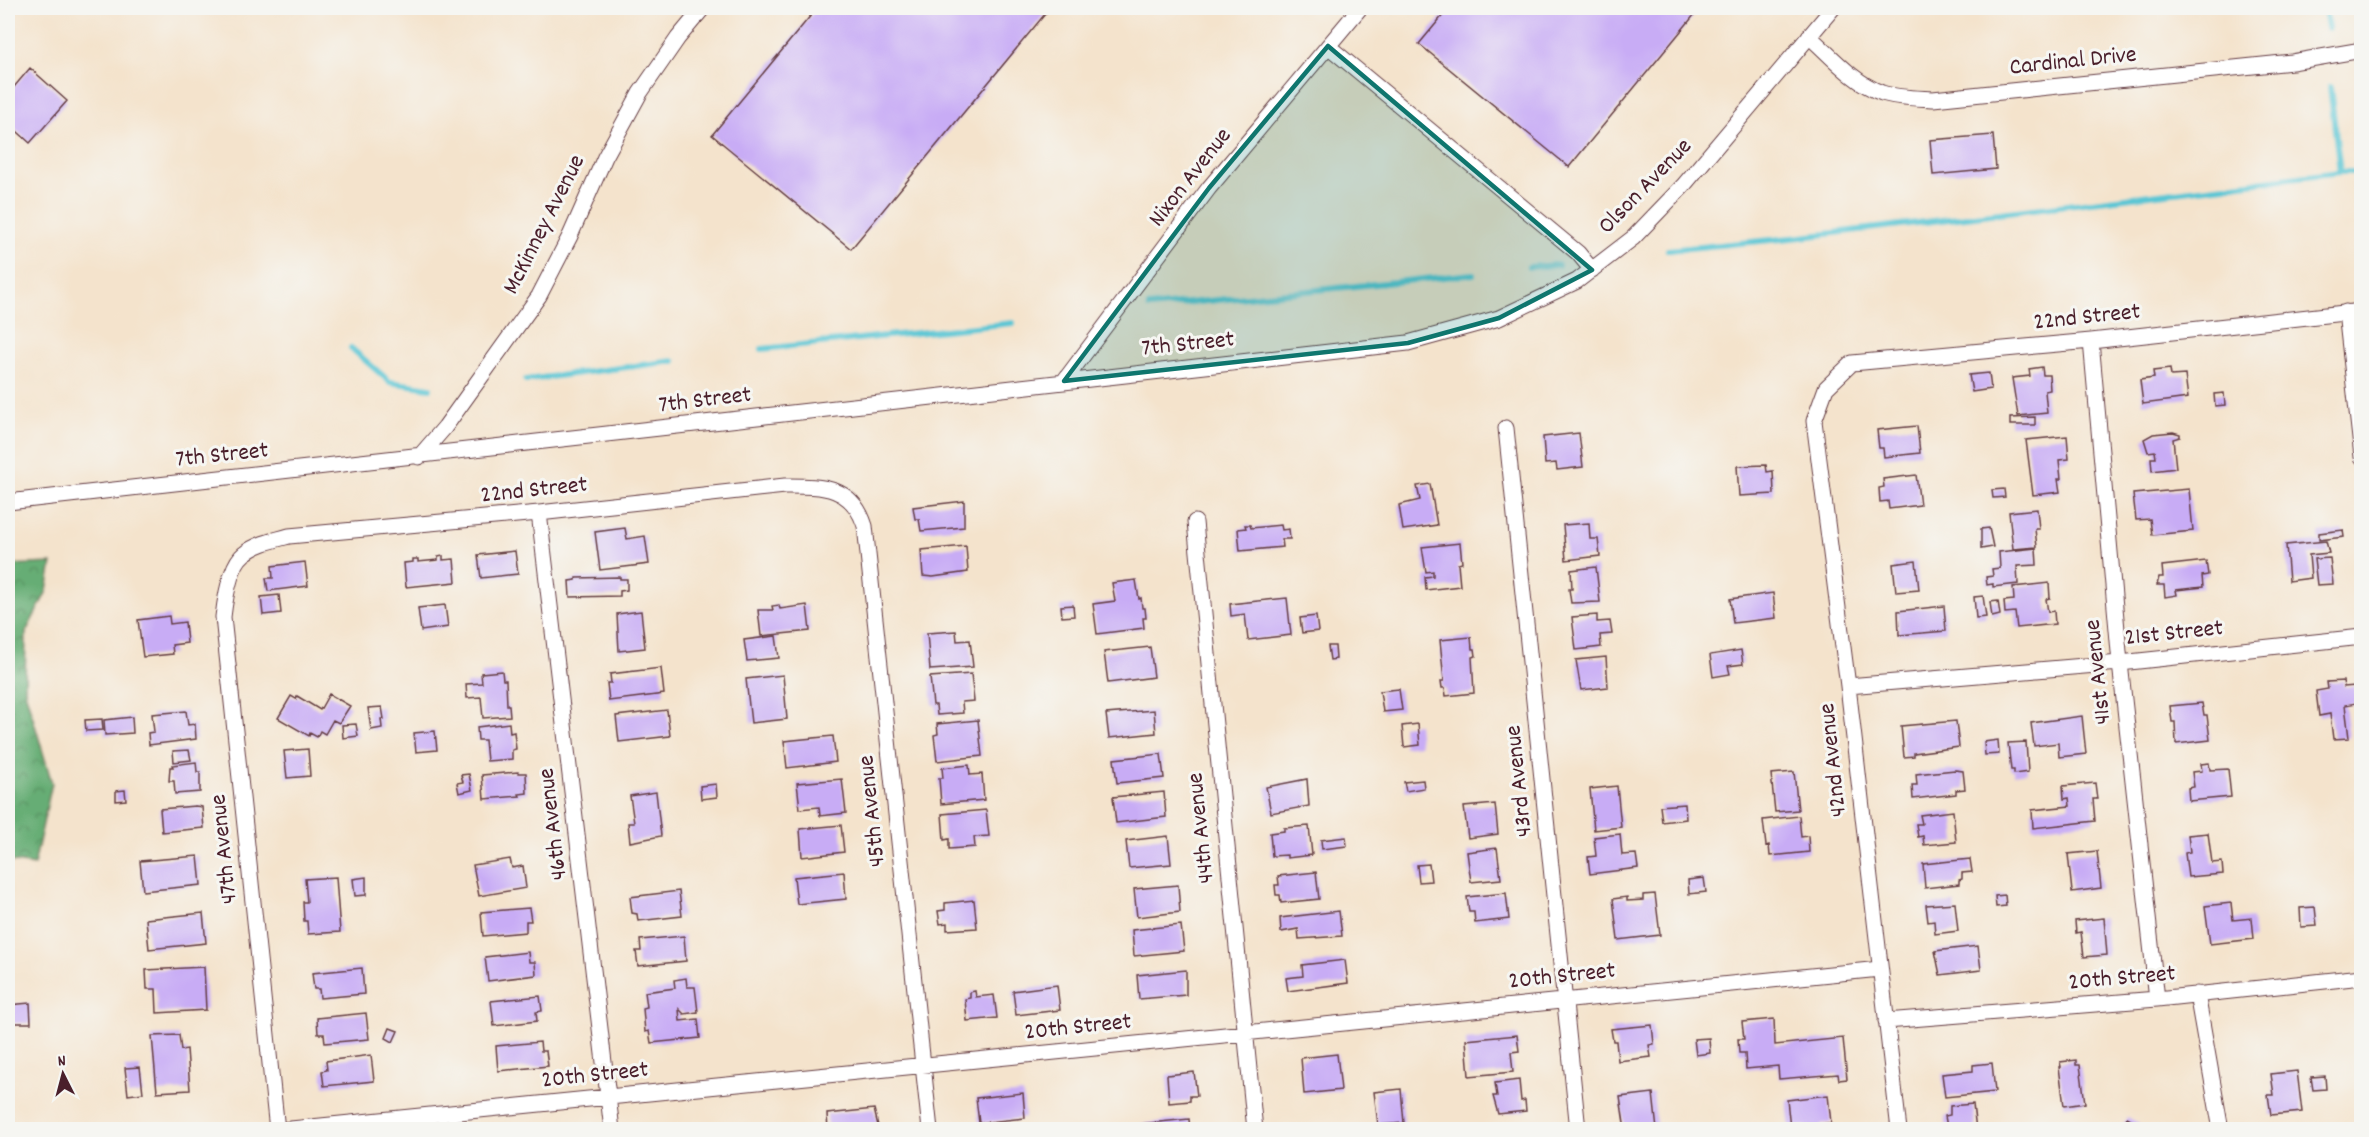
<svg xmlns="http://www.w3.org/2000/svg" width="2369" height="1137" viewBox="0 0 2369 1137" font-family="Dekko,sans-serif">
  <defs>
    <pattern id="forest-crowns" width="20" height="18" patternUnits="userSpaceOnUse" patternTransform="scale(1.5)"><rect width="20" height="18" fill="#66ad74"/><path d="M2 6a3 3 0 1 1 6 0M12 15a3 3 0 1 1 6 0" fill="none" stroke="#568c5f"/></pattern>
  </defs>
  <rect width="100%" height="100%" fill="#f6f6f2"/>
  <filter id="ink" filterUnits="userSpaceOnUse"><feTurbulence type="fractalNoise" baseFrequency=".0167" numOctaves="2"/><feDisplacementMap in="SourceGraphic" scale="12" xChannelSelector="R" yChannelSelector="G"/><feConvolveMatrix kernelMatrix="1 2 1 2 8 2 1 2 1" color-interpolation-filters="sRGB"/></filter>
  <filter id="wash" filterUnits="userSpaceOnUse"><feTurbulence type="fractalNoise" baseFrequency=".008" numOctaves="4" result="noise"/><feDisplacementMap in="SourceGraphic" scale="24" xChannelSelector="R" yChannelSelector="G"/><feGaussianBlur stdDeviation="1.35" result="paint"/><feColorMatrix in="noise" values="0 0 0 0 0 0 0 0 0 0 0 0 0 0 0 0 0 1.4 0 .05"/><feComposite in="paint" operator="in"/></filter>
  <g filter="url(#wash)">
    <rect width="100%" height="100%" fill="#f4e3cc"/>
    <path fill="url(#forest-crowns)" stroke="#586650" stroke-width="1.5" d="M52,563L47,591L26,632L25,691L52,783L34,865L8,861V565Z"/>
    <g fill="none" stroke-linecap="round" stroke-linejoin="round">
      <path stroke="#5ac6d4" stroke-width="6" d="M2325,8L2328,28
        M2330,87L2340,172
        M1668,250L1801,237L2340,172H2362
        M1529,267L1558,265
        M1149,307L1473,274
        M351,348L390,382L430,388
        M762,349L1013,323
        M526,380L674,361"/>
    </g>
    <g id="blocks">
      <path fill="#c8acf5" d="M817,8H1050L851,249L712,135Z
        M1449,8H1700L1569,167L1419,44Z
        M30,68L67,101L30,143L8,123V94Z
        M1993,135L1996,169L1933,175L1930,140Z
        M2042,367L2043,375H2049L2050,390L2045,391L2047,413L2018,416L2012,378L2030,376L2029,369Z
        M2170,369L2171,376L2185,375L2188,398L2143,404L2140,380L2154,378L2153,371Z
        M1989,373L1991,389L1972,392L1969,375Z
        M2224,393L2225,405L2215,406L2214,394Z
        M2035,417V425H2010V418Z
        M1917,426L1920,453L1884,457L1883,448H1879L1877,430Z
        M2173,432L2180,434V437L2173,439L2176,468L2152,471L2151,458H2156L2155,451L2148,452L2144,439L2153,434Z
        M1579,433L1583,467L1557,470L1556,463L1545,464L1543,437Z
        M2067,436L2069,459L2059,460L2061,479H2058L2060,492L2033,495L2026,440Z
        M1766,465L1767,472L1773,471L1774,494L1739,496L1737,466Z
        M1916,475L1920,505L1889,509L1888,501L1880,502L1879,488L1884,487L1883,479Z
        M1430,484L1437,525L1403,530L1399,505L1420,500L1417,486Z
        M2004,489L2005,497L1993,498L1992,490Z
        M2189,489L2193,531L2152,535L2150,519L2136,520L2133,494Z
        M964,501V527L921,531L919,519H915L913,507Z
        M2037,509L2039,529H2035L2037,547L2013,549L2009,512Z
        M1589,523L1590,539H1598L1600,556L1566,560L1563,525Z
        M1245,525H1250L1251,528L1281,525L1282,530L1289,529L1290,539H1282L1283,547L1240,551L1238,529L1246,528Z
        M625,528L627,539L645,536L649,564L600,570L595,532Z
        M1989,528L1993,547L1981,549V529Z
        M2343,530L2344,537L2319,540V533Z
        M2326,541L2329,553L2309,555L2311,578L2289,581L2286,545Z
        M1460,543L1462,563L1458,564L1460,586L1426,590L1425,577L1433,576V571L1426,572L1422,547Z
        M966,546L968,572L933,577L923,576L921,550Z
        M2036,548L2037,565L2017,566L2018,584L1993,587V584L1987,585L1986,577L1993,576L1992,569L2000,568L1999,552Z
        M515,551L518,574L481,578L478,555Z
        M443,556V560L454,559L456,582L406,587L404,563L413,562V559H418V562L438,560V557Z
        M2330,558L2333,584L2317,585L2314,559Z
        M1916,561L1919,590L1896,592L1893,564Z
        M2206,561L2208,575L2202,576L2203,587L2176,590L2177,595L2165,597L2164,585H2157L2159,577H2163L2162,566Z
        M305,562L308,586L268,591L266,578H273L272,566Z
        M1596,567L1600,602L1571,603L1569,589H1572L1571,570Z
        M620,577V579H627V590L620,591V596L570,597L569,581L576,580V578Z
        M1136,580L1139,599L1141,598L1142,608H1145L1146,618H1143L1144,628L1097,634L1093,604L1115,601L1112,583Z
        M2049,583L2050,598L2046,599L2048,612L2054,611L2055,624L2017,628L2015,612L2005,613L2004,601L2014,600L2013,587Z
        M1773,593L1776,618L1733,623L1730,599Z
        M279,595L281,613L263,615L261,597Z
        M1983,596L1986,617L1976,618L1974,597Z
        M1287,598L1291,635L1248,640L1245,614L1231,616L1230,604Z
        M1998,601L2000,615L1992,617L1990,602Z
        M445,605L448,627L421,631L418,608Z
        M779,605L780,609L807,605L810,631L761,636L758,610H773L772,606Z
        M1073,605L1074,616L1062,617L1061,606Z
        M1944,606L1946,631L1899,635L1898,611Z
        M641,611L645,648L619,651L617,614Z
        M1597,615V622L1610,621L1612,634L1600,635L1601,647L1576,650L1572,617Z
        M169,616L170,624L185,622L187,643L172,645L173,654L143,657L138,620Z
        M1316,616L1318,631L1302,633L1300,618Z
        M956,631L957,641L970,640L973,667L930,670L927,633Z
        M776,636L779,658L747,661L744,640Z
        M1471,637L1472,649H1475L1476,656L1472,657L1474,693L1446,696L1445,688H1442L1441,681H1444L1440,640Z
        M1328,646H1335L1336,659L1330,660Z
        M1150,647L1154,677L1108,683L1104,652Z
        M1741,650L1743,664L1728,666L1730,674L1713,677L1710,655Z
        M1606,657L1608,687L1581,690L1576,660Z
        M661,668L664,694L609,701L607,683H611L610,674Z
        M502,671L503,680H506L507,705H509L510,716L483,718L481,697L467,698L466,684L482,683L481,673Z
        M971,674L974,701L962,702L963,713L937,715L936,705H933L930,677Z
        M783,675L787,719L751,723L746,679Z
        M2343,681L2344,687L2355,686L2357,703L2345,705L2349,738L2333,739L2330,714L2319,716L2316,691L2328,689L2327,682Z
        M1399,689L1402,710L1383,712L1380,691Z
        M329,694L350,706L339,723L333,720L325,734L320,731L317,737L310,733L309,736L278,718L291,696L296,699L297,696L320,710Z
        M2202,703L2204,715H2207L2210,740L2176,744L2175,722H2172L2170,706Z
        M382,707L384,719H381L382,728L371,730L368,708Z
        M667,710L670,736L619,742L616,716Z
        M1154,710L1156,733L1109,738L1106,714Z
        M186,711L188,725L195,724L196,739L149,745L148,733L154,732L152,714Z
        M2082,716L2086,754L2059,757L2058,743L2034,746L2031,723Z
        M132,717L133,733L105,735L104,720Z
        M102,719L103,730L86,731L85,720Z
        M978,720L982,756L937,761L934,735L938,734L937,724Z
        M1956,721L1959,747L1914,753V756L1904,757L1901,726Z
        M509,723L510,733L514,732L516,749L512,750V759L487,761L485,740H478L477,727Z
        M356,724L358,736L343,738L342,725Z
        M1418,724L1420,745L1404,747L1402,726Z
        M435,731L437,750L416,752L414,733Z
        M833,736L836,762L787,768L784,741Z
        M1998,740L1999,754L1985,755L1984,742Z
        M2026,742L2028,772L2014,774V770H2011L2008,743Z
        M308,749L310,776L287,778L284,751Z
        M189,750L191,760L174,762L173,751Z
        M1161,754L1164,778L1117,783L1114,759Z
        M196,762L197,772H200V792L175,794L174,781H169L170,767H173L172,765Z
        M2209,763L2210,770L2228,769L2231,797L2189,801L2188,788L2194,787L2192,772L2202,771L2201,764Z
        M969,765L970,775L982,774L984,800L941,804L939,778H943L942,768Z
        M1955,770L1963,771L1965,789L1956,790V794L1913,799L1912,785H1917L1916,774Z
        M518,772V773H526L527,793L519,794L520,796L484,799L482,775Z
        M1794,772L1798,810L1775,812L1771,774Z
        M469,774L472,790L459,793L457,783L463,782L461,775Z
        M842,779L846,813L820,816L819,807L800,809L797,783Z
        M1307,779L1309,806L1271,813L1266,787Z
        M1423,780L1424,788L1406,791L1404,782Z
        M2095,783L2097,799H2093L2095,821L2033,828L2032,810L2070,806L2069,798L2064,799L2063,786Z
        M716,784L717,797L701,799L700,786Z
        M1617,786L1621,827L1594,830L1590,789Z
        M125,790L126,800L116,801V791Z
        M656,792L661,836L630,842L628,823H634L630,796Z
        M1164,792L1166,817L1116,823L1113,797Z
        M1495,804L1498,834L1468,838L1464,807Z
        M1685,804L1686,819L1662,822L1660,806Z
        M195,806L202,807L204,828L162,832L160,809Z
        M986,810L989,836L974,837L975,847L949,849V839L944,840L942,814Z
        M1953,811L1956,842L1924,845L1923,836L1918,837L1916,824H1922L1920,815Z
        M1799,816L1801,837L1808,836L1809,852L1770,856L1769,845L1766,846L1763,820Z
        M841,825L844,852L802,857L800,829Z
        M1309,826L1312,855L1287,858V855L1272,856L1270,833L1284,831V828Z
        M2208,833L2212,863L2222,862L2223,874L2188,877L2185,853L2190,852L2188,835Z
        M1620,834L1622,855L1636,854L1638,868L1590,874L1588,857L1596,856L1594,837Z
        M1168,836L1171,864L1129,868L1126,841Z
        M1346,837L1347,846L1322,849L1321,840Z
        M1497,848L1501,879L1471,882L1467,852Z
        M2097,851L2101,888L2072,892L2068,854Z
        M198,856L201,885L143,891L140,861Z
        M510,859L512,868L523,866L526,888L479,896L473,865Z
        M1970,859L1972,872L1962,873V879L1959,880V884L1925,888L1923,864Z
        M1429,864L1431,881L1419,882L1417,865Z
        M844,872L846,899L797,904L794,877Z
        M1316,872L1319,899L1281,903L1280,895H1276L1275,885H1279L1278,876Z
        M336,877L340,932L308,934L307,921H304L303,902H307L305,879Z
        M366,877V895L355,896L353,879Z
        M1704,878L1706,892L1689,894L1688,880Z
        M1178,885L1180,912L1137,917L1134,889Z
        M679,891L682,916L638,921L637,914L632,913L630,897Z
        M1506,893L1509,919L1475,923L1474,912H1469L1467,897Z
        M1655,894L1660,935L1618,940L1613,899L1627,897V901L1643,900V895Z
        M2005,895L2006,906L1996,907L1995,896Z
        M974,900L977,928L947,930V923L940,924L938,911L945,910V903Z
        M1955,903L1958,931L1935,934L1934,921L1928,922L1926,905Z
        M2231,903L2233,920L2252,918L2254,939L2210,944L2205,906Z
        M2315,907L2317,926L2301,927L2300,908Z
        M529,908L531,921H526V932L483,936L481,912Z
        M1339,911L1342,936L1299,939L1298,929L1281,932L1280,918Z
        M203,913L206,943L149,949L146,919Z
        M2104,918L2107,955L2084,957L2081,932L2076,933L2075,921Z
        M1181,925L1184,951L1134,956L1132,930Z
        M684,936L686,961L638,966L636,951H641L640,940Z
        M1978,946L1981,970L1940,975L1935,951Z
        M528,952L529,962H535L536,975L488,981L485,957Z
        M1345,960L1348,983L1288,991L1286,978L1303,976L1302,965Z
        M204,967L206,1010L157,1013L156,989H147L146,970Z
        M362,968L364,994L320,998L319,989H314L312,973Z
        M1186,970V995L1139,999L1137,975Z
        M686,978L687,987H695L698,1012L684,1014L679,1009L680,1021L698,1019L700,1038L651,1043L649,1031L645,1032L643,1008L647,1007L645,992L675,988L674,980Z
        M1057,985L1060,1010L1016,1015L1013,991Z
        M975,991L976,997L994,995L997,1018L967,1021L965,999L970,998V992Z
        M540,996L542,1011L536,1012L537,1021L494,1026L491,1001Z
        M30,1003L31,1023H11L12,1037L8,1038V1005Z
        M366,1013L369,1039L325,1043L324,1034H318L317,1018Z
        M1774,1019L1775,1045L1843,1038L1847,1079L1839,1080L1838,1074L1779,1079L1778,1066L1746,1069L1745,1053H1739L1738,1039H1744L1742,1022Z
        M1652,1025L1654,1044L1649,1045L1651,1057L1618,1061L1616,1041H1613L1611,1029Z
        M390,1028L398,1031L393,1042L386,1038Z
        M179,1035L181,1050L187,1049L190,1090L157,1092L152,1036Z
        M1517,1035L1519,1051L1511,1052L1513,1072L1469,1076L1466,1040Z
        M1709,1038L1710,1053L1696,1055L1694,1039Z
        M540,1042L541,1051H546L548,1066L498,1071L496,1046Z
        M1337,1054L1341,1090L1304,1094L1301,1058Z
        M371,1055L374,1081L324,1086L322,1071L327,1070L326,1061Z
        M2076,1060V1065H2080L2085,1103L2064,1106L2059,1067H2061L2060,1062Z
        M1992,1063L1995,1092L1945,1097L1942,1074L1973,1071V1065Z
        M140,1067L143,1093L128,1095L125,1068Z
        M2297,1071L2302,1112L2271,1115L2268,1095H2274L2271,1074Z
        M1194,1072L1197,1096H1190V1101L1169,1103L1167,1075Z
        M2325,1076L2326,1089L2313,1090L2311,1077Z
        M1519,1080L1521,1101L1525,1100L1526,1111L1498,1114L1493,1096H1497L1495,1083Z
        M1401,1089L1404,1123L1378,1125L1374,1092Z
        M1023,1093L1025,1118L979,1123L976,1098Z
        M1653,1093L1657,1130H1625L1620,1097Z
        M1828,1095L1831,1123L1821,1124V1128L1832,1127V1130H1806V1126L1790,1128L1787,1100Z
        M1973,1104L1976,1130H1952L1951,1126L1947,1127L1945,1116L1950,1115V1106Z
        M874,1109L879,1130H828L827,1114Z
        M2127,1117L2138,1123L2134,1130H2126L2122,1127Z
        M1189,1119L1190,1130H1140V1124Z
        M1523,1124L1524,1130H1485V1128Z"/>
    </g>
  </g>
  <g filter="url(#ink)">
    <use href="#blocks" fill-opacity="0" stroke="#643c43" stroke-width="1.5"/>
    <g fill="none" stroke-linecap="round" stroke-linejoin="round">
      <g stroke="#643c43" stroke-width="17">
        <path id="minor" d="M1809,36C1831,56 1854,83 1882,93C1898,98 1916,98 1933,99L2292,62L2362,50
          M1328,46L1578,253L1592,270
          M2346,312L2362,457
          M2091,341L2120,663L2157,999
          M1064,381L1209,188L1360,8
          M1506,428L1578,1130
          M419,457L445,427L539,296L570,236L605,157L640,93L678,38L703,8
          M8,502L1408,343L1499,318L1577,281L1633,238L1683,186L1833,8
          M539,513L612,1130
          M1195,522L1255,1130
          M1848,686L2120,663L2362,637
          M2197,994L2221,1130
          M1886,1021L2157,999L2362,977
          M277,1130L223,617C225,600 230,565 244,554C256,544 274,540 289,536L539,513L785,486C822,486 852,485 865,526L930,1130
          M281,1130L1880,969
          M1899,1130L1848,686L1814,421L1826,388L1852,363L2091,341L2362,311"/>
      </g>
      <use href="#minor" stroke="#fff" stroke-width="15"/>
    </g>
  </g>
  <path fill="#0f766e" fill-opacity="0.2" stroke="#0f766e" stroke-width="4.5" stroke-linejoin="round" d="M1328,46L1592,270L1499,318L1408,343L1064,381L1209,188Z"/>
  <g text-anchor="middle" dominant-baseline="central" stroke-width="6" stroke-linejoin="round" paint-order="stroke">
    <g font-size="24" fill="#4a1f2b" stroke="#f6f6f2">
      <text transform="translate(2073 62) rotate(-6)">Cardinal Drive</text>
      <text transform="translate(1191 178) rotate(-52)">Nixon Avenue</text>
      <text transform="translate(1646 187) rotate(-46)">Olson Avenue</text>
      <text transform="translate(545 225) rotate(-63)">McKinney Avenue</text>
      <text transform="translate(2087 318) rotate(-6)">22nd Street</text>
      <text transform="translate(1188 345) rotate(-6)">7th Street</text>
      <text transform="translate(705 401) rotate(-7)">7th Street</text>
      <text transform="translate(222 456) rotate(-6)">7th Street</text>
      <text transform="translate(534 491) rotate(-6)">22nd Street</text>
      <text transform="translate(2174 634) rotate(-6)">21st Street</text>
      <text transform="translate(2099 672) rotate(-96)">41st Avenue</text>
      <text transform="translate(1834 760) rotate(-96)">42nd Avenue</text>
      <text transform="translate(1520 781) rotate(-96)">43rd Avenue</text>
      <text transform="translate(873 811) rotate(-96)">45th Avenue</text>
      <text transform="translate(554 824) rotate(-97)">46th Avenue</text>
      <text transform="translate(1202 828) rotate(-96)">44th Avenue</text>
      <text transform="translate(225 849) rotate(-96)">47th Avenue</text>
      <text transform="translate(1562 977) rotate(-6)">20th Street</text>
      <text transform="translate(2122 979) rotate(-5)">20th Street</text>
      <text transform="translate(1078 1028) rotate(-6)">20th Street</text>
      <text transform="translate(595 1076) rotate(-6)">20th Street</text>
    </g>
  </g>
  <rect width="2369" height="1137" fill="none" stroke="#f6f6f2" stroke-width="30"/>
  <g transform="translate(63 1074) rotate(354)" stroke="#f6f6f2" stroke-width="4.5" paint-order="stroke">
  <path d="M0-4.5L10 22L0 15L-10 22Z" fill="#4a1f2b"/>
  <text y="-9" font-size="16" font-weight="bold" text-anchor="middle" fill="#4a1f2b">N</text>
  </g>
</svg>
